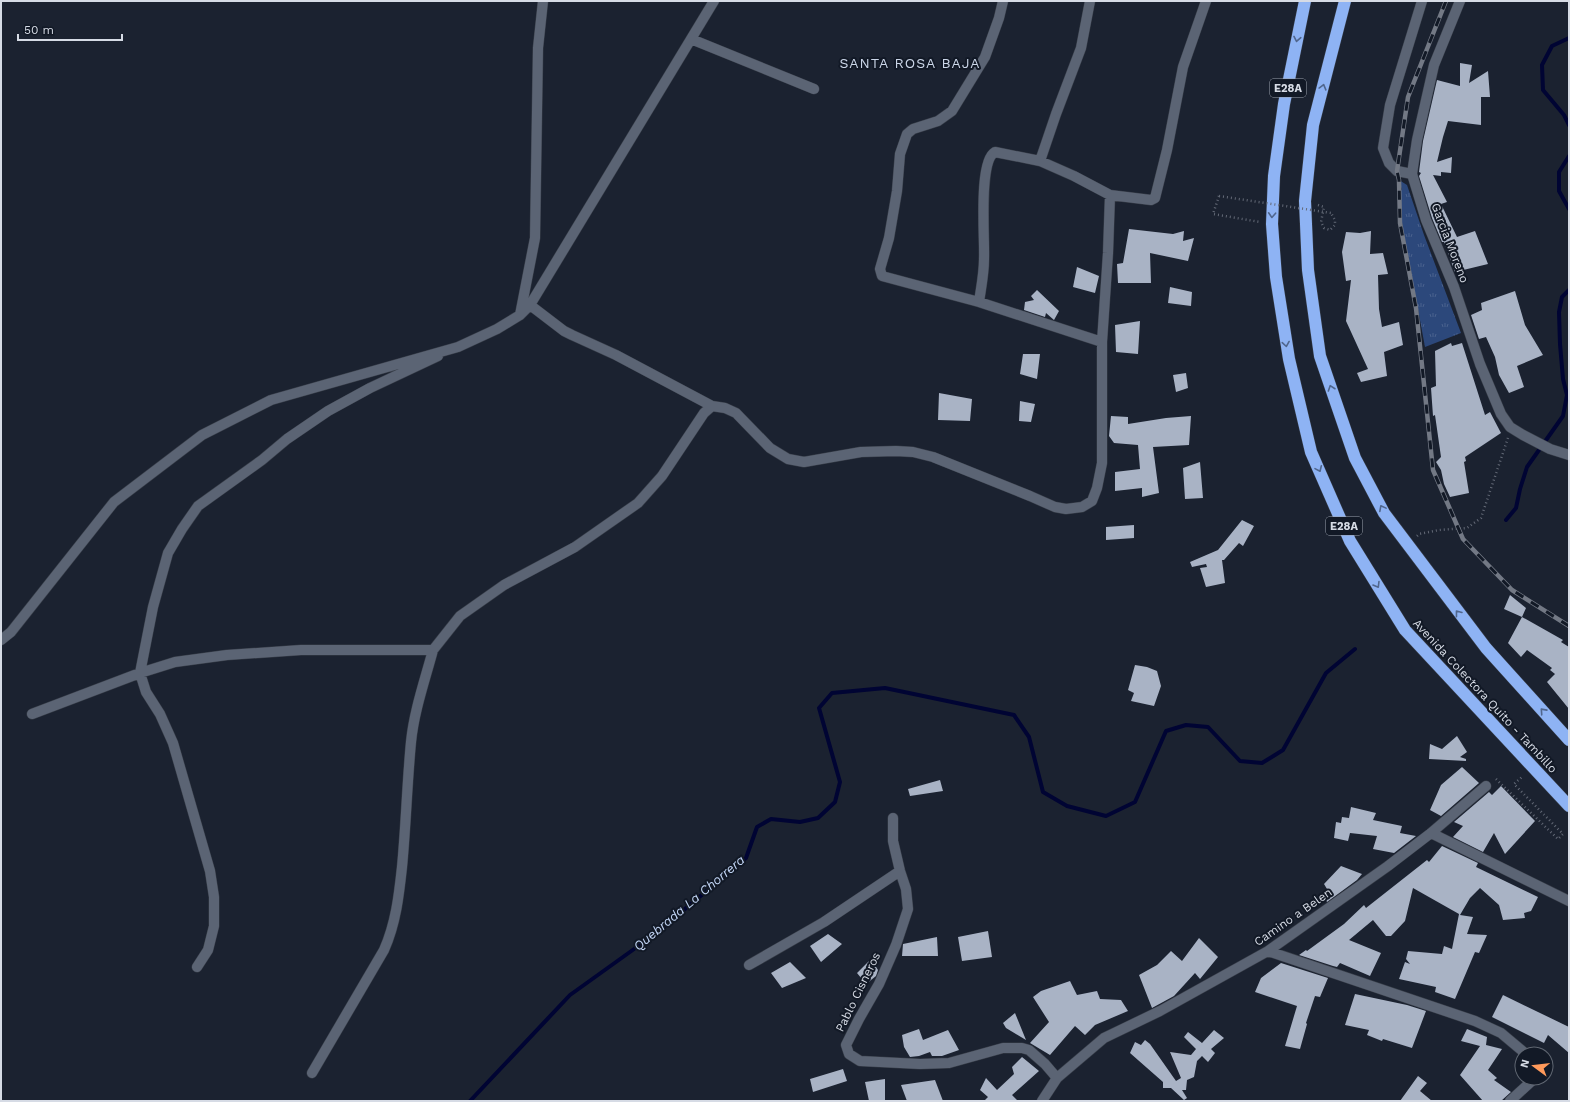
<svg xmlns="http://www.w3.org/2000/svg" width="1570" height="1102" viewBox="0 0 1570 1102" font-family="'Work Sans',sans-serif">
  <defs>
    <pattern id="grass-tufts" width="24" height="20" patternUnits="userSpaceOnUse"><rect width="24" height="20" fill="#2c487b"/><path d="M3 7l-1-3M5 7V3M7 7l1-3M15 17l-1-3M17 17v-4M19 17l1-3" fill="none" stroke="#4a628e"/></pattern>
  </defs>
  <rect width="100%" height="100%" fill="#1b2230"/>
  <path fill="url(#grass-tufts)" d="M1399,180L1407,185L1424,235L1461,333L1425,347L1402,223L1400,189L1402,190Z"/>
  <g fill="none" stroke-linecap="round" stroke-linejoin="round">
    <path stroke="#000433" stroke-width="4" d="M1569,38L1552,46L1542,65L1543,90L1564,115L1569,125
      M1569,156L1559,172V191L1569,209
      M1506,520L1516,508L1520,489L1527,467L1563,416L1567,395L1563,379L1560,344L1559,312L1562,297L1569,290
      M470,1101L570,995L655,934L746,858L757,827L771,819L800,822L818,818L835,802L840,782L819,708L832,693L885,688L1014,715L1029,737L1043,792L1067,806L1106,816L1135,802L1166,731L1186,725L1208,727L1240,761L1262,763L1283,750L1326,673L1355,649"/>
  </g>
  <path fill="#a9b3c5" d="M1460,63L1472,65L1469,83L1488,71L1490,97H1481V125L1448,121L1443,137L1437,162L1452,157L1451,173L1441,172V176L1433,175L1447,202L1441,204L1457,237L1475,231L1488,264L1455,272L1444,242H1442L1432,218L1419,176L1421,173L1419,172L1423,141L1437,80L1460,86Z
    M1129,229L1173,234L1184,231L1183,241L1194,238L1188,261L1150,253L1151,283H1118L1117,264L1123,263Z
    M1371,231L1370,254L1383,253L1388,274L1378,275L1379,309L1382,327L1399,322L1403,345L1384,352L1387,376L1361,382L1357,373L1368,369L1346,321L1351,280L1346,281L1342,252L1346,232L1360,233Z
    M1077,267L1099,276L1095,293L1073,287Z
    M1170,287L1192,292L1191,306L1168,303Z
    M1037,290L1059,311L1054,320L1046,313L1045,317L1024,310L1025,302L1034,300L1031,296Z
    M1515,291L1525,325L1543,355L1517,366L1524,387L1509,393L1499,375L1495,357L1486,337L1479,339L1471,315L1482,310L1481,303Z
    M1140,321L1138,354L1116,352L1115,325Z
    M1451,343L1452,346L1462,343L1485,415L1490,412L1501,433L1465,457L1466,461L1464,462L1469,493L1450,497L1444,484L1441,470L1436,462L1441,457L1435,415L1433,416L1431,388L1436,386L1435,351Z
    M1023,354H1040L1037,379L1020,374Z
    M1186,373L1188,388L1176,392L1173,375Z
    M939,393L972,399L970,421L938,420Z
    M1020,401L1035,404L1031,422L1019,421Z
    M1111,416L1128,417V424L1166,418L1191,416L1189,445L1153,447L1159,493L1142,497V488L1115,491V472L1140,469L1138,445L1114,443L1109,436Z
    M1200,462L1203,498L1185,499L1183,468Z
    M1242,520L1254,526L1243,546L1239,543L1224,560H1222L1225,583L1206,587L1200,568L1207,567L1206,564L1192,567L1190,562L1218,550Z
    M1134,525V538L1106,540V527Z
    M1510,595L1526,608L1522,617L1504,609Z
    M1522,617L1563,640L1561,642L1569,647V709L1547,682L1555,674L1550,670L1552,668L1527,650L1521,657L1508,643Z
    M1135,665L1147,667L1157,671L1161,686L1154,706L1131,701L1134,693L1128,690Z
    M1457,736L1467,752L1460,757L1466,759V761L1429,759L1430,744L1442,749Z
    M1462,767L1479,783L1441,816L1430,810L1441,785Z
    M940,780L943,791L910,796L908,789Z
    M1501,786L1535,821L1505,854L1494,833L1483,852L1453,837L1463,826L1454,822L1489,792L1492,795Z
    M1351,807L1376,813L1373,820L1402,826L1400,833L1416,836L1394,853L1373,849L1377,836L1350,833L1348,841L1334,838L1336,822L1341,823L1342,817L1349,818Z
    M1442,846L1478,863L1476,867L1538,897L1531,911L1524,913L1525,918L1503,920L1499,905L1480,888L1470,898L1460,915L1473,917L1467,934L1487,935L1479,953L1475,952L1455,999L1435,992L1436,987L1399,979L1405,962L1410,964L1406,959L1408,951L1442,954L1444,946L1452,949L1459,914L1413,888L1405,921L1391,936H1386L1373,920L1349,940L1381,953L1370,976L1340,963L1337,967L1333,966L1299,955L1306,950L1307,951L1344,924L1364,905L1366,908L1427,860L1429,862Z
    M1341,866L1362,874L1357,880L1327,902L1324,897L1327,889L1324,884Z
    M988,931L992,957L962,961L958,937Z
    M828,934L842,944L821,962L810,946Z
    M937,937L938,956H902L903,944Z
    M1199,938L1218,957L1200,979L1195,973L1174,996L1152,1008L1139,975L1157,965L1171,951L1182,961Z
    M871,959L878,970L876,976L866,984L857,973Z
    M790,962L806,978L782,988L771,973Z
    M1281,963L1328,978L1320,997L1315,996L1306,1023L1307,1024L1300,1049L1285,1046L1297,1006L1255,992L1261,978Z
    M1070,981L1077,995L1097,991L1100,999L1121,1000L1128,1011L1095,1025L1085,1035L1075,1026L1050,1055L1030,1043L1049,1022L1033,997L1041,991Z
    M1355,994L1407,1005L1426,1011L1412,1048L1383,1039L1382,1041L1367,1035L1369,1030L1345,1025Z
    M1503,995L1569,1027V1053L1548,1035L1544,1043L1492,1017Z
    M1015,1013L1026,1040L1006,1028L1003,1023Z
    M919,1029L923,1040L948,1030L959,1050L942,1056H932L930,1052L919,1056L910,1057L904,1047L902,1035Z
    M1467,1029L1487,1037L1486,1045L1502,1049L1488,1070L1497,1078L1494,1080L1511,1092L1501,1101H1483L1460,1075L1480,1046L1461,1041Z
    M1214,1030L1224,1038L1211,1049L1215,1053L1208,1062L1202,1056L1197,1061L1194,1077L1187,1080L1186,1090H1182L1187,1098L1184,1100L1171,1088H1163V1082L1130,1053L1135,1042L1141,1045L1145,1040L1150,1044L1176,1081L1181,1078L1170,1052L1191,1055L1196,1049L1184,1037L1188,1032L1202,1043Z
    M1022,1057L1039,1071L1012,1095L1018,1101H984L988,1097L980,1090L986,1078L997,1090L1014,1074L1012,1067Z
    M843,1069L847,1081L813,1092L810,1079Z
    M1418,1076L1427,1083L1420,1091L1432,1101H1400Z
    M885,1079V1101H869L865,1082Z
    M935,1080L943,1101H907L901,1085Z"/>
  <g fill="none" stroke-linecap="round" stroke-linejoin="round">
    <g stroke="#383e49" stroke-width="11">
      <path id="street" d="M1003,1L999,18L985,57L952,111L938,121L913,129L907,134L900,154L897,191L889,238L880,269L882,276L979,302L1102,342
        M691,39L814,89
        M1040,161L1056,114L1081,48L1090,1
        M979,302C981,288 984,274 984,259C985,240 978,161 995,152L1040,161L1074,176L1110,195L1151,200L1155,198L1167,150L1183,67L1206,1
        M530,305L564,331L572,335L616,355L712,406
        M520,315L535,238L538,48L543,1
        M1,640L11,632L114,502L202,435L271,400L458,347L497,329L520,315L530,305L714,1
        M32,714L140,673L175,662L227,655L301,650H433L460,616L504,585L575,547L638,503L662,476L704,413L712,406L725,408L736,413L770,448L788,459L804,462L861,452L896,451L913,452L933,457L1030,496L1055,507L1066,509L1082,507L1092,501L1097,488L1102,463V342L1108,253L1110,195
        M893,818V841L900,871L906,889L908,909L896,945L879,984L859,1019L846,1045L849,1054L860,1061L920,1064L949,1063L1003,1048H1022L1029,1050L1045,1064L1057,1078
        M1431,833L1569,901
        M1268,951L1475,1021L1501,1033L1526,1054
        M749,965L824,922L900,871
        M197,967L208,950L214,926V897L210,871L173,743L160,714L146,692L140,673L153,607L168,553L182,529L198,506L262,460L287,439L328,411L370,388L438,356
        M312,1073L384,950C396,923 399,895 402,867C406,825 407,784 411,742C414,711 425,680 433,650
        M1042,1101L1057,1078L1104,1038L1160,1011L1268,951L1388,866L1431,833L1486,786
        M1510,1101L1535,1078"/>
    </g>
    <g stroke="#383e49" stroke-width="11">
      <path id="secondary" d="M1460,1L1434,65L1417,140L1412,174L1426,220L1454,287L1480,364L1501,414L1510,427L1523,435L1550,449L1569,455
        M1412,174L1397,171L1389,163L1383,148L1390,105L1422,1"/>
    </g>
    <g stroke="#383e49" stroke-width="13">
      <path id="highway" d="M1305,1L1284,104L1274,176L1272,224L1276,277L1289,359L1311,452L1350,541L1405,630L1569,806
        M1345,1L1313,125L1305,201L1308,270L1320,356L1355,458L1384,513L1486,648L1569,740"/>
    </g>
    <path stroke="#636976" stroke-width="2.5" stroke-dasharray="1 3" stroke-linecap="butt" d="M1219,196L1213,214L1260,222
      M1318,205L1324,207L1321,222L1324,228L1330,230L1335,225V220L1331,213
      M1417,536L1419,534L1439,530L1467,528L1481,518L1508,438
      M1496,779L1558,839L1563,834L1514,784L1523,776"/>
    <use href="#street" stroke="#5b6474" stroke-width="10"/>
    <use href="#secondary" stroke="#5b6474" stroke-width="10"/>
    <use href="#highway" stroke="#8eb3f4" stroke-width="12"/>
    <g stroke="#737985" stroke-width="4.5">
      <path id="rail" d="M1446,1L1408,97L1397,171L1399,180L1400,223L1416,308L1433,470L1463,539L1512,590L1569,626"/>
    </g>
    <use href="#rail" stroke="#121926" stroke-width="3" stroke-dasharray="9" stroke-linecap="butt"/>
    <path stroke="#636976" stroke-width="2.5" stroke-dasharray="1 3" stroke-linecap="butt" d="M1219,196L1331,213"/>
  </g>
  <defs><path id="oneway-chevron" d="M-2-3.5L2.5 0L-2 3.5" fill="none" stroke-width="1.6" stroke-linecap="round" stroke-linejoin="round"/></defs>
  <g stroke="#50668d">
    <use href="#oneway-chevron" transform="translate(1297 39) rotate(101)"/>
    <use href="#oneway-chevron" transform="translate(1323 87) rotate(-75)"/>
    <use href="#oneway-chevron" transform="translate(1272 215) rotate(93)"/>
    <use href="#oneway-chevron" transform="translate(1286 344) rotate(81)"/>
    <use href="#oneway-chevron" transform="translate(1331 388) rotate(-109)"/>
    <use href="#oneway-chevron" transform="translate(1319 469) rotate(66)"/>
    <use href="#oneway-chevron" transform="translate(1382 508) rotate(-118)"/>
    <use href="#oneway-chevron" transform="translate(1377 585) rotate(59)"/>
    <use href="#oneway-chevron" transform="translate(1458 613) rotate(-128)"/>
    <use href="#oneway-chevron" transform="translate(1543 711) rotate(-132)"/>
  </g>
  <g text-anchor="middle" dominant-baseline="central" stroke-width="4" stroke-linejoin="round" paint-order="stroke">
    <g fill="#121926" stroke="#9ba1ac" stroke-width="1">
      <rect x="1270" y="79" width="36" height="18" rx="3"/>
      <rect x="1326" y="517" width="36" height="18" rx="3"/>
    </g>
    <g font-size="11" font-weight="bold" fill="#d6dbe5">
      <text x="1288" y="88">E28A</text>
      <text x="1344" y="526">E28A</text>
    </g>
    <g font-size="12" fill="#d6dbe5" stroke="#121926">
      <text transform="translate(1450 243) rotate(69)">Garcia Moreno</text>
      <text transform="translate(1485 696) rotate(47)">Avenida Colectora Quito - Tambillo</text>
      <text transform="translate(1293 917) rotate(-35)">Camino a Belen</text>
      <text transform="translate(858 992) rotate(-64)">Pablo Cisneros</text>
    </g>
    <g font-size="13" font-style="italic" fill="#c3d6f6" stroke="#121926">
      <text transform="translate(689 903) rotate(-40)">Quebrada La Chorrera</text>
    </g>
    <g font-size="14" letter-spacing="1" fill="#ccd7e9" stroke="#121926">
      <text x="910" y="63">SANTA ROSA BAJA</text>
    </g>
  </g>
  <rect width="1570" height="1102" fill="none" stroke="#d6dbe5" stroke-width="4"/>
  <g transform="translate(1534 1066) rotate(285)"><circle r="19" fill="#121926" stroke="#606772"/>
  <path d="M0-3L7 15L0 10L-7 15Z" fill="#ff9a5b"/>
  <text y="-6" font-size="11" font-weight="bold" text-anchor="middle" fill="#d6dbe5">N</text>
  </g>
  <path d="M18 34v6h104v-6" fill="none" stroke="#d6dbe5" stroke-width="2"/>
  <text x="24" y="34" font-size="12" fill="#d6dbe5" stroke="#121926" stroke-width="3" paint-order="stroke">50 m</text>
</svg>
